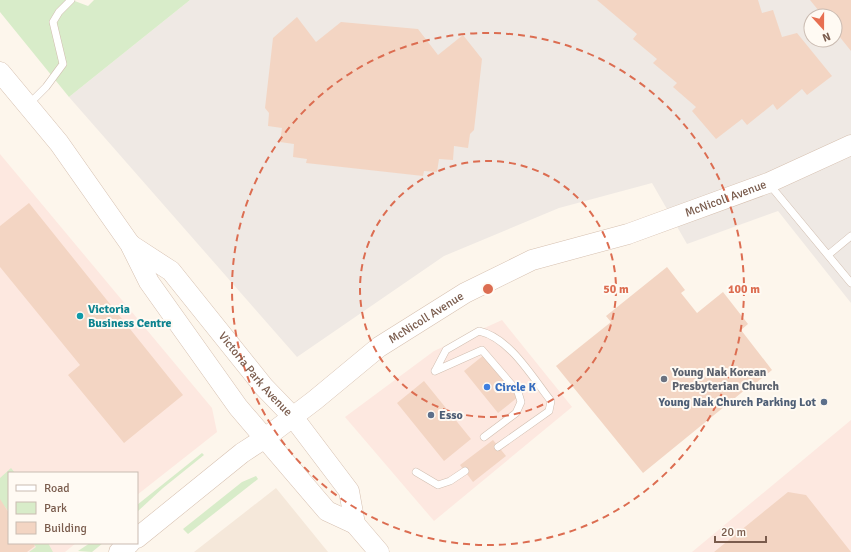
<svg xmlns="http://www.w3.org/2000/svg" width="851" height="552" viewBox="0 0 851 552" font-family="Signika,sans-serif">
  <rect width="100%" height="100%" fill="#fdf6ec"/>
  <path fill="#f5e8da" d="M276,488L328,552H194Z"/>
  <path fill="#fde8e0" d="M0,154L212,408L217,432L137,495V473H9V543H76L65,552H0Z
    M502,320L572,407L434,521L345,417L434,351Z
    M851,420V552H692Z"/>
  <path fill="#efe9e4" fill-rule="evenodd" d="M190,0H851V303L778,211L687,244L652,183L559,208L444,256L297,357L69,97ZM811,16H835V40H811Z"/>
  <path fill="#d8ecc9" d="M0,0H72L88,6L94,0H190L69,97L0,12Z
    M202,453L204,455L163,488L137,512V505Z
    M11,468L15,473H9V512L0,501V478Z
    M256,476L258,479L188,534L183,529L242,482Z
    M33,543H48L53,552H29L36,547Z
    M90,543H103L92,552L78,551Z"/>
  <path fill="#f3d5c3" d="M597,0H758L762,13L773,10L782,37L797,33L832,76L807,95L802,89L777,110L773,104L747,125L742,119L716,139L692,111L696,107L673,87L677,83L653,63L657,59L633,39L637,34Z
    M810,0H851V51L835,31V16H823Z
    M297,17L316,42L341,22L418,29L438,55L463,35L482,59L474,130L470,134L468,148L454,146L453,160L439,159L437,172L424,171L423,176L306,163L307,159L293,157L294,144L280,142L282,128L268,126L269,113L265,108L273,38Z
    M29,203L183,395L124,443L68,375L80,365L0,267V226Z
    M667,267L685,290L681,293L697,313L723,292L748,324L741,330L772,370L747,390L746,389L643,473L556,366L611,322L606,316Z
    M484,355L518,397L498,413L464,371Z
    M424,381L471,439L444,461L397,403Z
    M493,440L506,456L473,482L460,465Z
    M788,492L806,495L851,552H714Z
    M0,499L9,513V543H33L35,546L27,552H0Z"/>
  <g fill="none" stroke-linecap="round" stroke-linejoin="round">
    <g stroke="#d1beb0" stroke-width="8">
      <path id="lane" d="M28,105L46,87L63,64L53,22L59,12L71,0
        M769,184L851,283
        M828,255L851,236
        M435,371L446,350L479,331C510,338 532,377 551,401L549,411L498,447
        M435,371L482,350L518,392L521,402L516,413L484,437
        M416,472L438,485L450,481L465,471"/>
    </g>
    <g stroke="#d6c0b0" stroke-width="21">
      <g id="secondary">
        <path d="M0,72L59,143L130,244L149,282L238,407L327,511L355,524L379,552"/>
        <path id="s1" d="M131,245L171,271L264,387L293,417L349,491L355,524"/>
        <path id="s2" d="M137,538L242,453L265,438L315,400L379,347L465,293L532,260L628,234L768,183L851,145"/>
        <path d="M119,552L130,543"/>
      </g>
    </g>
    <use href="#lane" stroke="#fff" stroke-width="7"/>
    <use href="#secondary" stroke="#fff" stroke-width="20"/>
  </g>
  <g fill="none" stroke="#dc6d51" stroke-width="2" stroke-dasharray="7 5">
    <circle cx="488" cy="289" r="128"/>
    <circle cx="488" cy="289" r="256"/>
  </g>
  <circle fill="#0f9aa8" stroke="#fffaf3" stroke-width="1.5" cx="80" cy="316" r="4"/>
  <circle fill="#6b7280" stroke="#fffaf3" stroke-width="1.5" cx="664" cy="379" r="4"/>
  <circle fill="#3f7fe0" stroke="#fffaf3" stroke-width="1.5" cx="487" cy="387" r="4"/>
  <g fill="#5c6f8a" stroke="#fffaf3" stroke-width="1.5">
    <circle cx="824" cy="402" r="4"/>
    <circle cx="431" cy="415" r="4"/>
  </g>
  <g text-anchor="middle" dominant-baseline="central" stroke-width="4" stroke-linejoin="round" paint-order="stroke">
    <g font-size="12" fill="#7a5c4d" stroke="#fffaf3">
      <text stroke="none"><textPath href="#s2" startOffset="688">McNicoll Avenue</textPath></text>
      <text stroke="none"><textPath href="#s2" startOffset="364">McNicoll Avenue</textPath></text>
      <text stroke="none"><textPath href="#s1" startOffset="181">Victoria Park Avenue</textPath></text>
    </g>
    <g font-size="12" font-weight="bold" fill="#0d838f" stroke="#fffaf3" text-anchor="start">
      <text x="88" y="309">Victoria<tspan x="88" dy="14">Business Centre</tspan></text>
    </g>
    <g font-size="12" font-weight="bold" fill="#5b616d" stroke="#fffaf3" text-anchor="start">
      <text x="672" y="372">Young Nak Korean<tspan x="672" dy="14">Presbyterian Church</tspan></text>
    </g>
    <g font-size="12" font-weight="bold" fill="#366cbe" stroke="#fffaf3" text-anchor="start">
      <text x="495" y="387">Circle K</text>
    </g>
    <g font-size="12" font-weight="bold" fill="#4e5e75" stroke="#fffaf3" text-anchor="end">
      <text x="816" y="402">Young Nak Church Parking Lot</text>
      <text x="439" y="415" text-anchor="start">Esso</text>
    </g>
  </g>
  <circle cx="488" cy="289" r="6" fill="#dc6d51" stroke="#fffaf3" stroke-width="2"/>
  <g font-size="12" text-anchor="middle" font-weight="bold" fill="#dc6d51" stroke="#fffaf3" stroke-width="4" stroke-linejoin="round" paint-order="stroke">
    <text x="616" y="293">50 m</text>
    <text x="744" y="293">100 m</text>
  </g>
  <rect x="8" y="472" width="130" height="72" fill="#fffaf3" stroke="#cabbb1"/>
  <rect x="16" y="485" width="20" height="6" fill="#ffffff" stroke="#cabbb1"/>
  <text x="44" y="492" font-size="12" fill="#7a5c4d">Road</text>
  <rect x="16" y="502" width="20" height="12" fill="#d8ecc9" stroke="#cabbb1"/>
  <text x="44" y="512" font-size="12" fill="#7a5c4d">Park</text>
  <rect x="16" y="522" width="20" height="12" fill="#f3d5c3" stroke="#cabbb1"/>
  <text x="44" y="532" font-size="12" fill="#7a5c4d">Building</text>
  <g transform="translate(823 28) rotate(159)"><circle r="19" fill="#fffaf3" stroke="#cabbb1"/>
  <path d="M0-3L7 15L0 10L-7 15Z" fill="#e76f51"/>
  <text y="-6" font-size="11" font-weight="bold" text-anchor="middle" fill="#7a5c4d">N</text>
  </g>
  <path d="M715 536v6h51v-6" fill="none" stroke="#7a5c4d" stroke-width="2"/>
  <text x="721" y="536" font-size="12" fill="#7a5c4d" stroke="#fffaf3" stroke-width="3" paint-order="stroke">20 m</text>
</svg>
